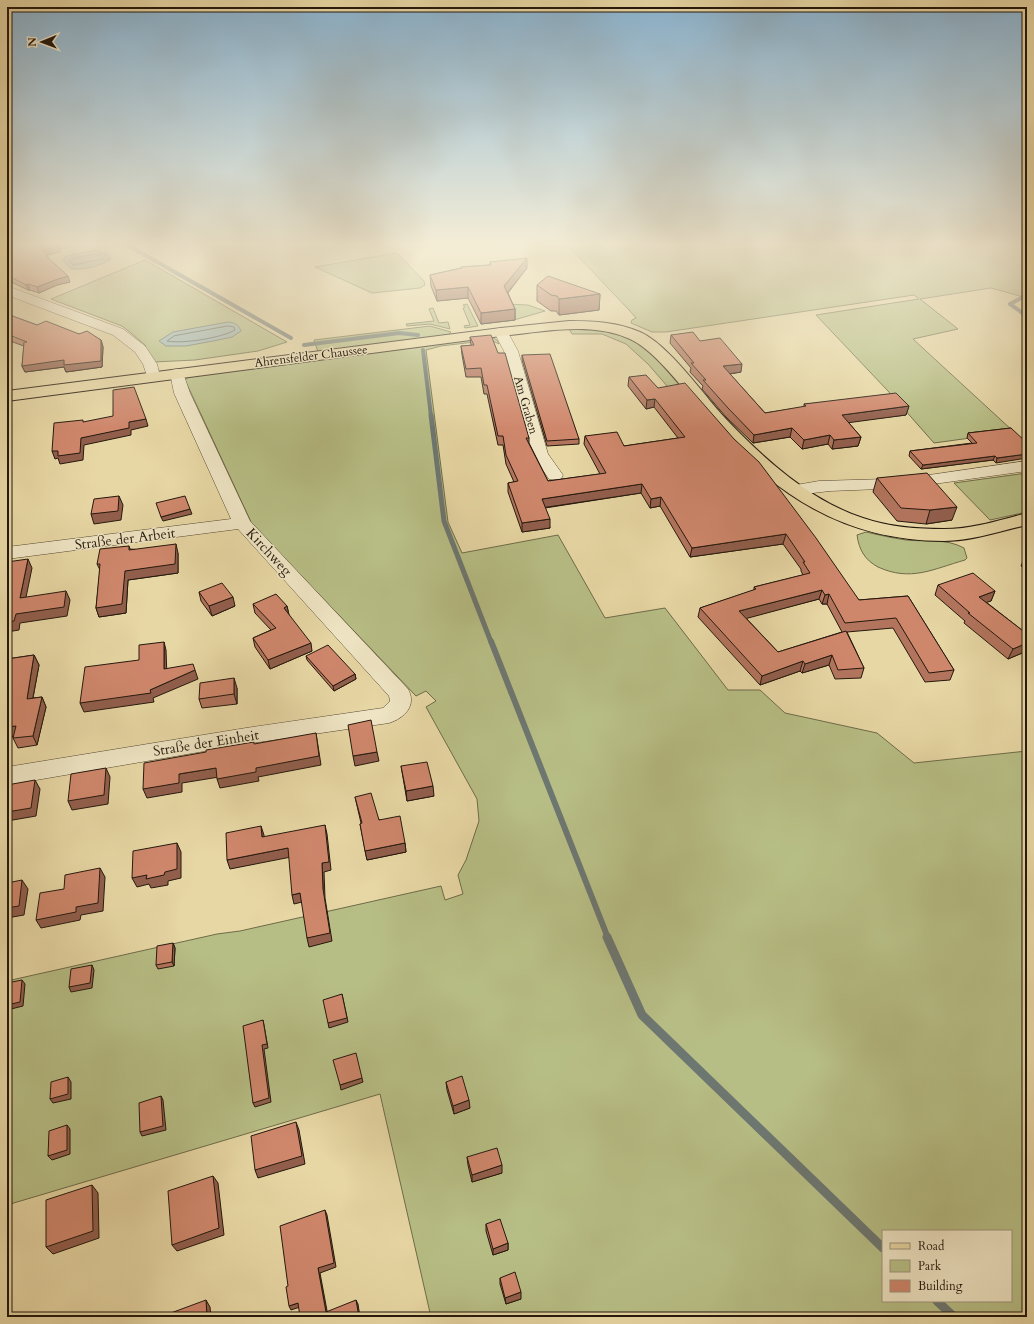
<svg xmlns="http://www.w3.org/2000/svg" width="1034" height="1324" viewBox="0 0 1034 1324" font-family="Cardo,serif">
  <rect width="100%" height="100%" fill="#e7d7a4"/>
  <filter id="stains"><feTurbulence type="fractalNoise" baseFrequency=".005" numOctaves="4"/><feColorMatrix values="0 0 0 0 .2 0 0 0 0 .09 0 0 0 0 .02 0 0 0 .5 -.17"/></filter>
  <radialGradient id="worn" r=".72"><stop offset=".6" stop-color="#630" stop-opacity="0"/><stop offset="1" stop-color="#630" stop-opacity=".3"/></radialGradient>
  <path fill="#b7be85" stroke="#6e6b49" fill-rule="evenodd" d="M561,242H1027V298L991,288L920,299L958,329L913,339L1014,432L934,443L888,391L816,315L919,299L914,295L666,332H652L631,323L632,320L636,318L629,310L574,252Z
    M397,253L424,281L425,285L420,288L372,293L315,267Z
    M145,260L287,342L258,351L195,360L154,362L144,347L146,346L131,333L122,326L51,299Z
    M467,304L478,326L465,328L464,326L470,325L463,308L465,307L463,305Z
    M505,304L528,305L545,311L514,320Z
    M433,308L439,323L448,322L450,329L430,324L407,326L406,324L434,321L429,309Z
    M430,326L451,332L448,335L318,352L314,340Z
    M569,329C585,329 603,329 618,334C651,344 673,376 694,401L674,394L648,364L626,344L602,334H572Z
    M491,337L497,340L499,344L491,340L441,346L426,350L448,522L462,553L558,535L605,618L665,608L728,690H760L785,713L877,733L914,763L1027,751V1317H431L380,1094L7,1205V981L217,934L240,931L441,886L445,900L463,894L458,875L466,860L479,821L477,799L426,707L436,701L426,691L416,696L252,524L185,380L190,376ZM883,1231H1011V1301H883Z
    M1027,473V512L990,520L954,483Z
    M866,532C879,535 892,538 906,540C925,542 946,538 964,548L967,558L965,560C933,569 911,582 878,567C865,560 859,550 857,535Z"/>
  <path fill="#9db6b3" stroke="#6d7771" d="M96,250L107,254L111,259C101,266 84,270 71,269L63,260L66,256Z
    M228,322C235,323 238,324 241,331L232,337L218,340L186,346H166L159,341L173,332Z"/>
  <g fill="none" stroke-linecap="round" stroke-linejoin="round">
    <path stroke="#606760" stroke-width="1" d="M96,254L102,256L103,259L73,265L70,261L72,259Z
      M228,326L234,327L235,330C221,338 183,344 167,341L174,336Z"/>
    <path stroke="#6d7771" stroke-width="4" d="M122,242L291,338
      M1027,295L1010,304L1027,316
      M304,345L399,333L418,335
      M423,350L431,416"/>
    <path stroke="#6d7771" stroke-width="5" d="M431,415L444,521L491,642"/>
    <path stroke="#6d7771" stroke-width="6" d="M491,641L608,938"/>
    <path stroke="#6d7771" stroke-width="9" d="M607,937L642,1015L883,1248
      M937,1301L954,1317"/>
    <g stroke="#554833" stroke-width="1">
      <path id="minor" d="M7,286L123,329L145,346L157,364L160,376L158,379L153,380L148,379L143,364L135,352L113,335L7,295Z
        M501,328L506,329L518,351L548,454L563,475L561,479L555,480L549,479L532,454L504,351L494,332L496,329Z
        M177,369L182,370L190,393L250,521L408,689C417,705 405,718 389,723L246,744L7,785V767L246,728L383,708L390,701L389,696L238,529L7,559V547L231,519L174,393L170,373L172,370Z
        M1027,461V471L905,488L830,491L796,495L790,494L787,490L790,486L819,481L887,479L922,476Z"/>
    </g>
    <g stroke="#24180d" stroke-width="2">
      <path id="major" d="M569,321C593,321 617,322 640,332C669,345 702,393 725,418C762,457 810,501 863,518C889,527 917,529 944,529C972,529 1000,520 1027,513V525C1000,531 972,541 944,541C844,541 773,494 710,421C689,397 657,351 630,339C591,321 542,332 501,336L7,401V391L501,328Z"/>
    </g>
    <use href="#minor" fill="#efe5c4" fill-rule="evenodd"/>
    <use href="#major" fill="#e7d7a4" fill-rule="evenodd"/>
  </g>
  <path fill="#b2745d" stroke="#24180d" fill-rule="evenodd" d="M7,242H62L60,252L47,255L48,258L70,282L57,285L39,293L30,290H28L7,280Z
    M490,262L527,268L508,293L515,309V320L481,324L468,298L437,301L431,286L430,275L461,268V267L490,265Z
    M537,285L600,294L599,310L559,315L556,311H551L537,301Z
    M7,314L37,325L79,334L101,340L103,347L102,367L66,372L64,367L25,372L22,366L24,346L7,340Z
    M671,335L700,341L741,372L730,374L765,413L804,407V404L909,406L906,415L848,422L861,437L858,446L832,449L828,444L802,449L790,437L753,443L726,417L702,389L703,386L690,372L691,368L670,343Z
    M470,337L529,438V443L548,481L600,474L584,444L585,436L624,446L678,438L654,407L646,409L628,386L629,377L658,388L859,600L908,596L954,670L950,680L925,682L893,628L847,632L864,668L861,678L835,679L829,665L802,673L800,671L760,685L698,617L700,608L754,590V587L803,575L801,571V569L783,544L690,557L660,506L650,508L641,493L545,508L550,528L522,532L508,492V483L514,482L506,464L503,445H498L487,394H484L481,377H466L462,355L461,346H471ZM819,599L822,604H827L842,632L778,652L746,618Z
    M522,355L579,439V444L547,446L522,360Z
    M1011,428L996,463L993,460L921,469L909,456L910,451L972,443L967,438L968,433Z
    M877,478L952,520L926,524L897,521L873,492Z
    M129,546L130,549L178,553V573L128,580L126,613L99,617L96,608L100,570L97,564Z
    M1027,555V570L1021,566L1025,556Z
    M938,585L995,591L991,601L986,602L1027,634V651L1008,659L964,623L965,621L935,595Z
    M199,592L235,606L212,616L201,601Z
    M253,604L287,606L289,615L312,651L270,669L255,647L253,638L271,630L255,613Z
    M34,655L39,665L33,698L42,697L46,707L37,745L18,748L13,738V736L7,737V659Z
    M306,656L355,674L356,679L334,691L307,660Z
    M237,688V704L202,708L199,699Z
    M401,766L434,796L407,801Z
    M355,797L405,843L406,852L367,860L360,824L361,823Z
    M173,943L175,948L174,966L158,969L156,965Z
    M446,1082L470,1108L454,1114L447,1090Z
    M467,1157L502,1173L472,1182L468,1165Z
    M486,1224L508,1243V1250L493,1255L486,1231Z
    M500,1278L521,1299L506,1304L500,1284Z"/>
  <path fill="#915e4c" stroke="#24180d" d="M59,242H62L60,252L47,255L49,260H47L42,250Z
    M527,258V268L504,297V286Z
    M68,276L70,282L57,285L39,293L37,287L55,280Z
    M28,284L30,290H28L26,285Z
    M468,287V298L437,301L436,290Z
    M600,294L599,310L559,315V299Z
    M515,309V320L481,324V313Z
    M101,340L103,347L102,367L66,372L64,367L25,372L22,366Z
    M742,364L741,372L722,375L723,366Z
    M655,399L654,407L646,409L647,400Z
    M909,406L906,415L839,424L842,415Z
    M146,419L148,426L131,430V435L84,445L83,460L60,464L58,458L55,459L52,451L81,438L129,422Z
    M792,428L790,437L753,443L754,435Z
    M830,435L828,444L802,449L804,440Z
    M861,437L858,446L832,449L834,440Z
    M1027,454V458L996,463L997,458Z
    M995,456L993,460L921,469L923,465Z
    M642,484L641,493L541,508L542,499Z
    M119,496L123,505L121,520L94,524L91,514Z
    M661,497L660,506L650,508L651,499Z
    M957,507L952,520L926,524L930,510Z
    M190,509L192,514L163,521L161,517Z
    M550,519V528L522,532V523Z
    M786,534L783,544L690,557L692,548Z
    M176,544L178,553V573L128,580L126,613L99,617L96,608L125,571Z
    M28,559L32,568L24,607L20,598Z
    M822,590L819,599L737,621L739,611Z
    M66,591L70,600L67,616L20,623L19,630L7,632V622L16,614Z
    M995,591L991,601L975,606L979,597Z
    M829,594L827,604H822L825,595Z
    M233,597L235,606L212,616L209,606Z
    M287,606L289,615L284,608Z
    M164,642L166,650L167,678L164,669Z
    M311,643L312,651L270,669L268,660Z
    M1027,643V651L1008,659L1013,649Z
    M34,655L39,665L31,708L27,699Z
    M832,655L829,665L802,673L805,664Z
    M803,661L800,671L760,685L762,676Z
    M195,670L198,679L153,698L154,702L84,712L80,703L150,690Z
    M355,674L356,679L334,691L333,686Z
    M234,678L237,688V704L234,694Z
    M42,697L46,707L37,745L33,736Z
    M16,726L21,735L7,737V727Z
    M316,733L321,765L258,777L259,781L220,788L217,779L256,768Z
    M377,752L379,761L355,766L353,756Z
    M106,768L110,777L108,804L72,810L68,801Z
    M216,768L219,777L182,783V792L147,798L143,789L179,774Z
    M35,780L40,789L36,816L7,821V812Z
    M433,786L434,796L407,801L406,791Z
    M325,825L327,834L331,870L324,872L325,898L332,941L309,947L307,938L323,889L322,863Z
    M261,826L264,835V845L262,837Z
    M177,843L181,852V878L168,881V885L151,888L149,884L137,887L132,878Z
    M405,843L406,852L367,860L365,851Z
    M288,848L291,857L230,869L227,860Z
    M100,868L105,877L103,911L81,915L80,920L41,928L36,920L76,907Z
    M22,880L28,889L24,915L7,918V908Z
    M300,893L302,902L294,904L292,895Z
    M173,943L175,948L174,966L172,962Z
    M92,965L94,970L92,988L71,992L69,987Z
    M22,980L25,984L23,1006L7,1010V1005Z
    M342,994L348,1022L329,1028L328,1023Z
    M263,1020L264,1025L268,1048L264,1049L271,1102L255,1107L253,1103L262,1045Z
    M68,1077L71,1082V1099L53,1103L50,1099Z
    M362,1078L363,1082L341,1090L340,1085Z
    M161,1096L163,1100L166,1130L142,1136L140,1132Z
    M469,1100L470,1108L454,1114L453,1106Z
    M296,1122L299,1130L305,1164L258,1178L255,1170Z
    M67,1125L70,1129V1154L52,1160L48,1156Z
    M502,1165V1173L472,1182V1175Z
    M213,1176L218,1183L224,1235L177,1251L172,1245Z
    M92,1185L98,1193L99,1238L53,1254L46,1247Z
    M325,1210L327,1215L336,1267L320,1273L328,1316L326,1312L318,1268Z
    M508,1243V1250L493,1255V1249Z
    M521,1292V1299L506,1304L505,1298Z
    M206,1300L210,1307L211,1317H207Z
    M356,1300L358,1304L360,1317H359Z
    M298,1303L300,1307L291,1310L289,1306Z"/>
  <path fill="#cf876c" stroke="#24180d" d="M7,242H59L58,247L42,250L47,254L45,255L68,276L55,280L37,287L28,284L26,285L7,275Z
    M527,258L504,286L515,309L481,313L468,287L436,290L430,275L462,268L461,267L491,265L490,262Z
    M548,276L600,294L559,299L557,296L551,295L537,285Z
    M7,314L37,325L46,321L79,334L87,331L101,340V361L64,365V360L22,366L24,342H27L7,334Z
    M693,332L700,341L720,338L742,364L723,366L765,413L806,406L804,404L896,393L909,406L842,415L861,437L834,440L830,435L804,440L792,428L754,435L728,408L703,380H706L691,363H694L671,335Z
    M491,335L498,353H505L529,438H526L548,481L606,473L585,436L617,432L624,446L685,437L655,399L647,400L629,377L646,375L658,388L685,383L734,439L759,462L816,538L859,600L908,596L954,670L929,673L896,618L845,623L829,594L825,595L822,590L739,611L778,652L846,631L864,668L838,670L832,655L805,664L803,661L762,676L700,608L756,589L754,587L810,573L803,562H805L786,534L692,548L661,497L651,499L642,484L542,499L550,519L522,523L508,483L518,481L506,455L503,436H498L487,385H484L481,368L466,369L461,346L474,345L470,337Z
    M550,354L579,439L547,441L522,355Z
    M134,387L146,419L129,422V428L81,438L80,453L58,456V451H52L54,423L83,420V422L113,416V390Z
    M1011,428L1027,443V454L997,458L995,456L923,465L910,451L977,443L968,433Z
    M927,473L957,507L930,510L901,508L877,478Z
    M119,496L118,511L91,514L94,499Z
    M185,496L190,509L161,517L156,503Z
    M176,544L175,564L125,571L122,604L96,608L100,564H97L100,549L129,546V550Z
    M28,559L20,598L66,591L64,607L16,614L14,621L7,622V562Z
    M973,573L995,591L979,597L1027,634V643L1013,649L968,613H970L938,585Z
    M222,583L233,597L209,606L199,592Z
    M276,594L287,606L284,608L311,643L268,660L253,638L276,628L253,604Z
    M164,642V669L193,664L195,670L150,690L151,693L80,703L85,667L139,660V645Z
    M328,645L355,674L333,686L306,656Z
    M34,655L27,699L42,697L33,736L13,738L16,726L7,727V659Z
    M234,678V694L199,699L200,683Z
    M371,720L377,752L353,756L348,725Z
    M316,733L319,756L256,768V772L217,779L216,768L179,774V783L143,789L144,763L206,752V750L254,742V744Z
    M427,762L433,786L406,791L401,766Z
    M106,768L104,795L68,801L71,774Z
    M35,780L31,808L7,812V785Z
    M371,793L379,820L400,816L405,843L365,851L360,824L362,823L355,797Z
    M325,825L329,862L322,863L323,889L330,933L307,938L300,893L292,895L288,848L227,860L226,833L261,826L262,837Z
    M177,843V869L165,872L164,875L146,879L147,875L132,878L133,851Z
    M100,868L98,903L76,907V912L36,920L40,893L64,889L65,875Z
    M22,880L19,906L7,908V883Z
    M173,943L172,962L156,965L157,946Z
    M92,965L90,983L69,987L71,969Z
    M22,980L20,1002L7,1005V983Z
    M342,994L347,1018L328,1023L323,1000Z
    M263,1020L267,1044L262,1045L269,1098L253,1103L243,1026Z
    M356,1053L362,1078L340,1085L333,1060Z
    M462,1076L469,1100L453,1106L446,1082Z
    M68,1077V1094L50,1099L51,1082Z
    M161,1096L163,1126L140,1132L139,1103Z
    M296,1122L302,1156L255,1170L251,1136Z
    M67,1125V1150L48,1156L49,1131Z
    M497,1148L502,1165L472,1175L467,1157Z
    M213,1176L219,1228L172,1245L168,1191Z
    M92,1185L93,1231L46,1247V1200Z
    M325,1210L334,1263L318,1268L326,1312L356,1300L359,1317H300L298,1303L289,1306L286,1287L288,1286L280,1226Z
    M500,1219L508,1243L493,1249L486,1224Z
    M515,1272L521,1292L505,1298L500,1278Z
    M206,1300L207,1317H160Z"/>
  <linearGradient id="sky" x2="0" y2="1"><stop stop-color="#8ab5d3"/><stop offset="0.57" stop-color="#f4edd6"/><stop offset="1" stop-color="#f4edd6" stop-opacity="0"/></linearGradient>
  <rect width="1034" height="428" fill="url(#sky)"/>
  <g text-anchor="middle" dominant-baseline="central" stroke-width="3" stroke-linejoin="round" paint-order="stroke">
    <g font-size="12" fill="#24180d" stroke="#efe5c4">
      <text transform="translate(311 356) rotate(-7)">Ahrensfelder Chaussee</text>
      <text transform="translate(526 405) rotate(74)">Am Graben</text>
    </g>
    <g font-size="14" fill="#24180d" stroke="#efe5c4">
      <text transform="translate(125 539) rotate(-7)">Straße der Arbeit</text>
      <text transform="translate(269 552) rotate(47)">Kirchweg</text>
      <text transform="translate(206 743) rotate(-9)">Straße der Einheit</text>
    </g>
  </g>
  <rect width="1034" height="1324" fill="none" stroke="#e7d7a4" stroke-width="24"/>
  <rect x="8" y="8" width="1018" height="1308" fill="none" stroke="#24180d" stroke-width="2"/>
  <rect x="12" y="12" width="1010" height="1300" fill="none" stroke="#24180d"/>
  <rect x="882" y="1230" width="130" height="72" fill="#efe5c4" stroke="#9e937b"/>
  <rect x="890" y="1243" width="20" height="6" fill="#e7d7a4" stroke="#9e937b"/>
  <text x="918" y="1250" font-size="12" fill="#24180d">Road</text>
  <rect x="890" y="1260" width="20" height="12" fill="#b7be85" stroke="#9e937b"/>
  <text x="918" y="1270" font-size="12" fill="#24180d">Park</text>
  <rect x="890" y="1280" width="20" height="12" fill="#cf876c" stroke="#9e937b"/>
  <text x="918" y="1290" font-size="12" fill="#24180d">Building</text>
  <g transform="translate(42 42) rotate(269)" stroke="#efe5c4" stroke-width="3" paint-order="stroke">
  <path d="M0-3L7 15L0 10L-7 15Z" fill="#24180d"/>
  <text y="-6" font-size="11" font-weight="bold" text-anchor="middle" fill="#24180d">N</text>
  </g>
  <rect width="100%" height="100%" filter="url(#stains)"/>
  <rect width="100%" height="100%" fill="url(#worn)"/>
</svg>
